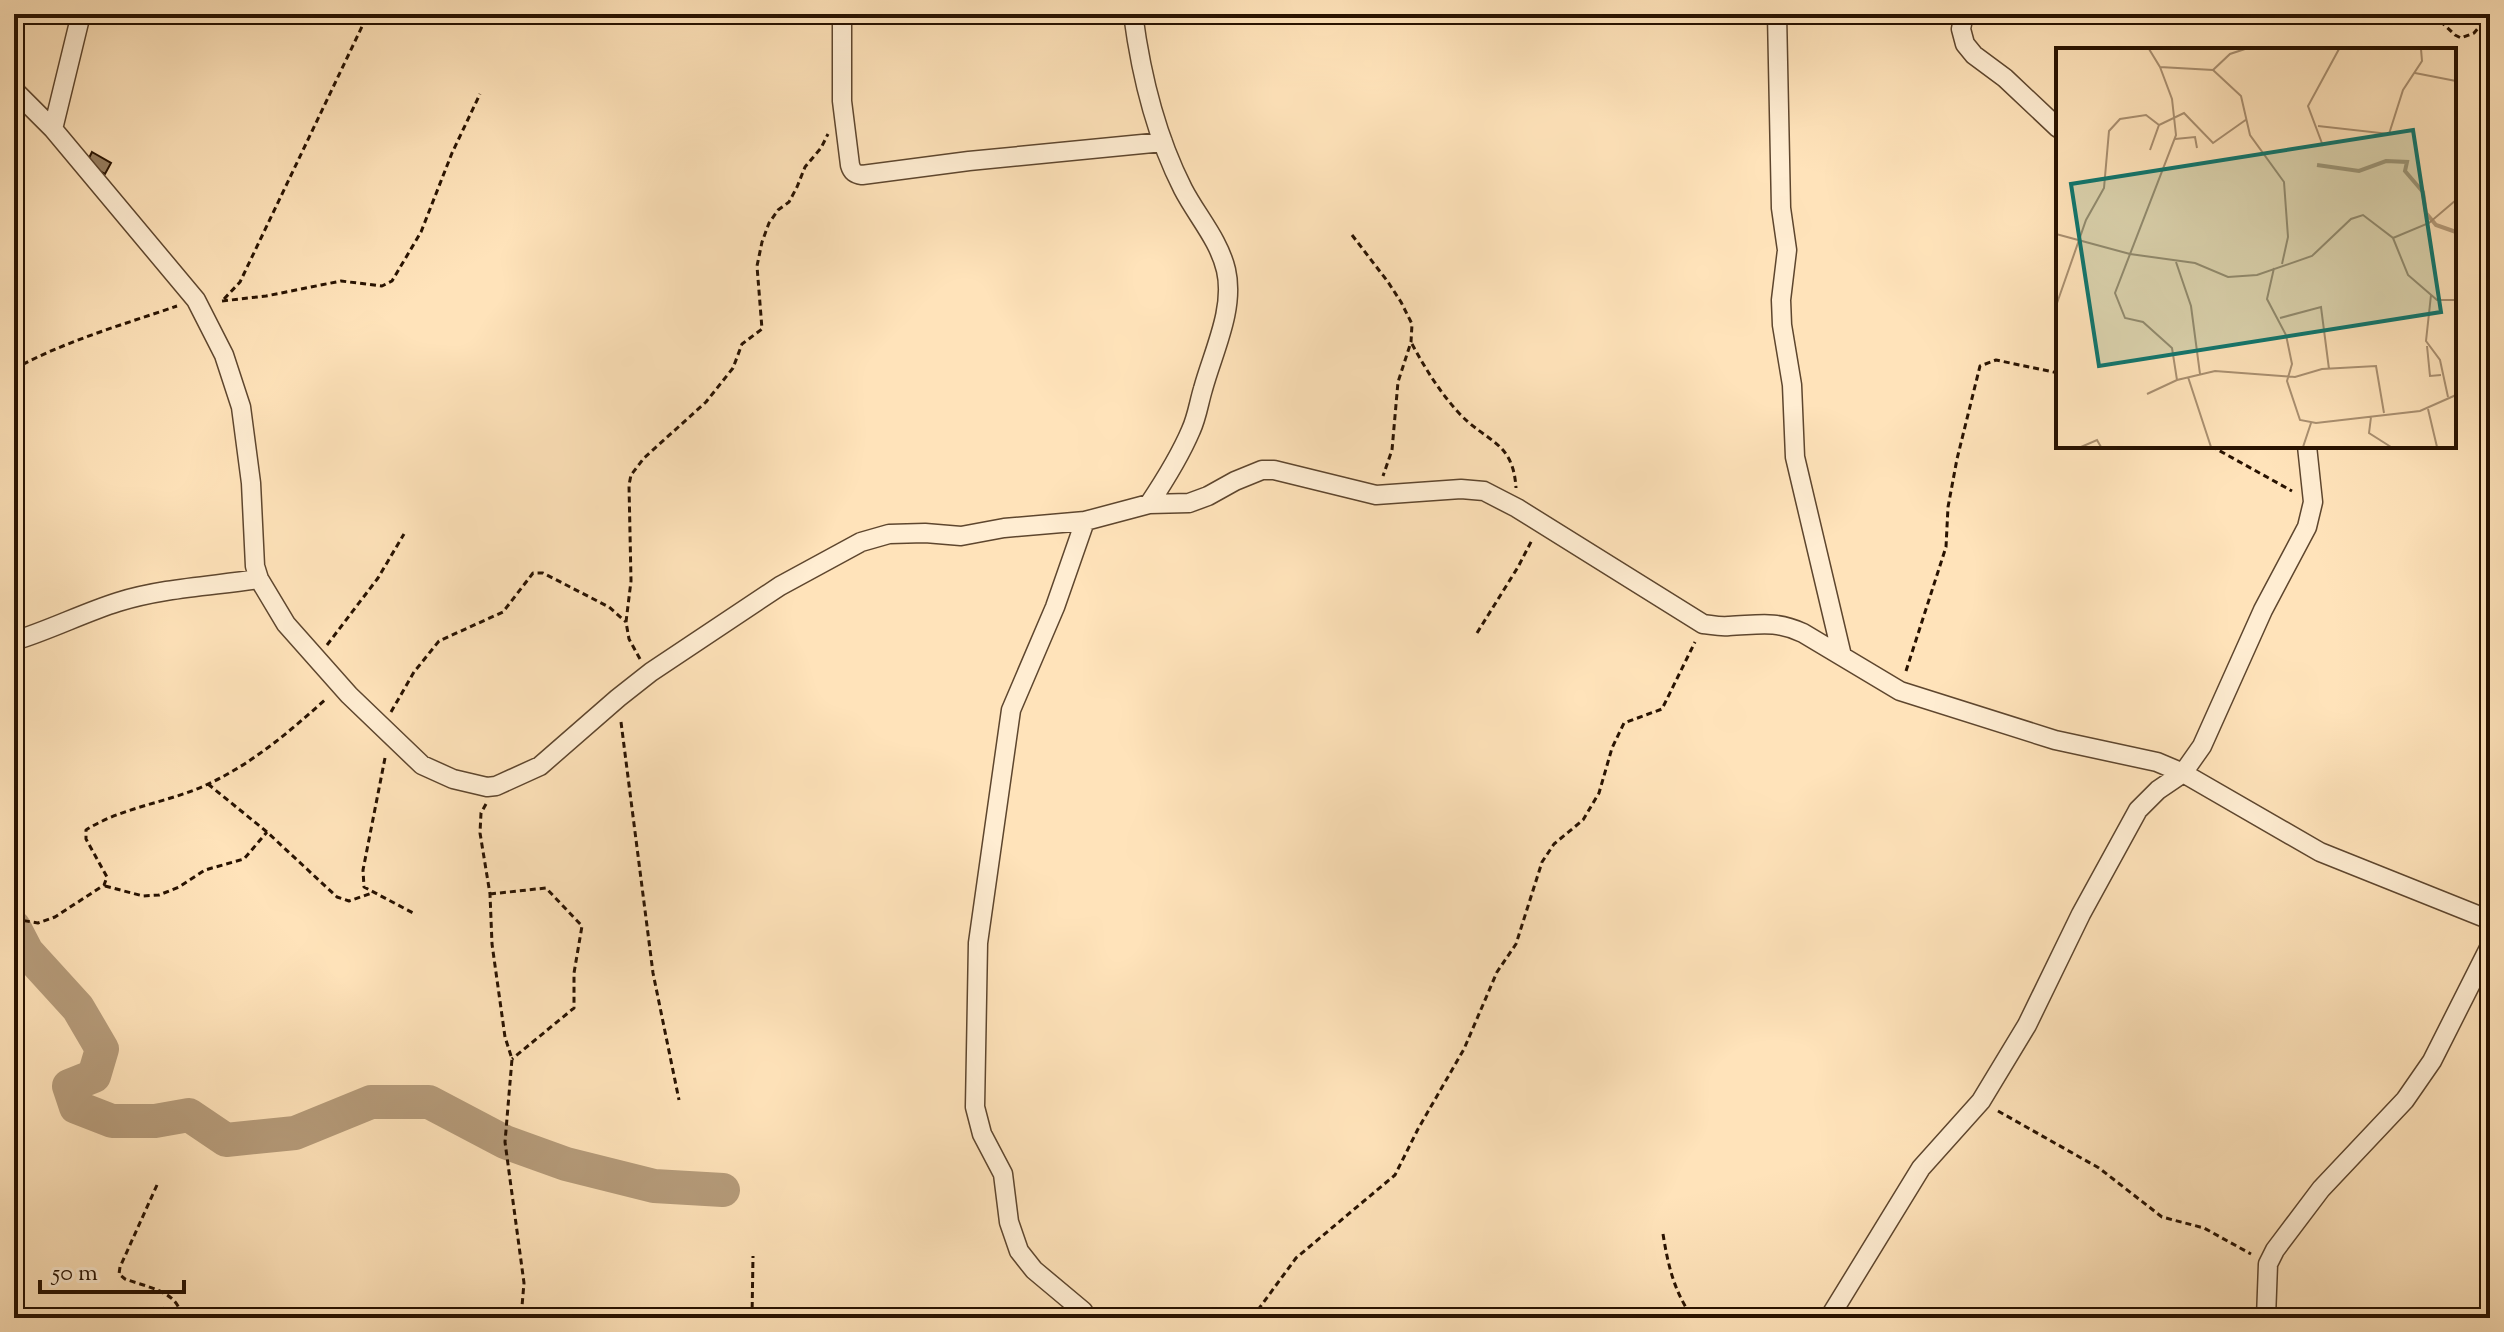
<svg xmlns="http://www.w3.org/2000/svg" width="2504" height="1332" viewBox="0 0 2504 1332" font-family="'Sorts Mill Goudy',serif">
  <rect width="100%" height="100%" fill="#ffe3ba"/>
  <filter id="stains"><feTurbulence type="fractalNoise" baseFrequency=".0025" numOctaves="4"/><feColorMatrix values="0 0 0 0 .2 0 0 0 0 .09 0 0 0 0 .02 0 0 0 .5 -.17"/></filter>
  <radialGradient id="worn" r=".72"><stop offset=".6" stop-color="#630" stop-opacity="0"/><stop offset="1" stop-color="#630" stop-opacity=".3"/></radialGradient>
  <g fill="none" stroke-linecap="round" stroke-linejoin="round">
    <path stroke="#b69c7b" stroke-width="34" d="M14,927L27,952L78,1008L102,1049L94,1076L69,1086L76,1107L112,1121H155L189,1115L226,1140L295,1133L371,1102H429L505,1142L566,1164L654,1186L723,1190"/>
  </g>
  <path fill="#987f61" stroke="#281200" stroke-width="2" d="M92,152L111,163L105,174L86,164Z"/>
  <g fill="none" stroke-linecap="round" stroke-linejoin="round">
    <g stroke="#5e462e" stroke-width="21">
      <path id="minor" d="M842,14V101L850,165C852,172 855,174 862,175L969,161L1163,142
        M1133,14C1141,75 1155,134 1183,189C1197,216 1219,240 1226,270C1235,309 1213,352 1203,389C1199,402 1197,417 1191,430C1180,456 1165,480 1149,504
        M1777,14L1781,208L1787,250L1781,300L1782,325L1792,385L1795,457L1842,656
        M1964,14L1961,29L1965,44L1974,55L2005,78L2058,128
        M14,90L53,129L196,300L224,355L241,407L251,483L255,566L259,579L286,624L349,695L422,765L453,779L487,787L496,786L540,766L618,698L651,672L780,586L861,542L889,534L925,533L961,536L1004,528L1085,521L1149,504L1189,503L1208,496L1235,481L1262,470H1274L1376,495L1461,489L1484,491L1517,508L1703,624C1712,625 1720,627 1729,626C1758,625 1775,620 1803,633L1900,691L2055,740L2157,762L2183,773L2320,852L2490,920
        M53,129L81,14
        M1085,521L1055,607L1011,710L978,943L975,1107L982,1134L1003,1174L1009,1222L1019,1251L1034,1270L1083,1311L1087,1318
        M14,641C50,630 83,613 118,602C163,588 212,586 259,579
        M1829,1318L1921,1168L1981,1101L2027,1025L2081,914L2138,810L2158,790L2183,773L2202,746L2263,610L2307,527L2313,502L2307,446
        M2266,1318L2268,1264L2275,1250L2321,1189L2405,1100L2432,1061L2490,946"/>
    </g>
    <path stroke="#281200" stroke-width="3" stroke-dasharray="6 4" stroke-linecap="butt" d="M2433,14L2455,35L2461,38L2474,33L2490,14
      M1352,235L1388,282L1401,302L1412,324L1411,342L1398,382L1392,450L1383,476
      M224,299L240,282L368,14
      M222,301L266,296L341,281L382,286L392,281L421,232L452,153L480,94
      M1412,344C1425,368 1439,391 1458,412C1486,443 1513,440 1516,488
      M14,369C65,341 122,325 177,306
      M2211,446L2292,491
      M1477,633L1518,567L1532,540
      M327,645L378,578L404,534
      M640,659L629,639L626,622L631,581L629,485L631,475L644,458L706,402L733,368L742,344L762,329L757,266L762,242L769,223L778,210L789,202L797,187L805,167L821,148L828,134
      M1906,671L1946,547L1948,507L1957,459L1980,366L1996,360L2058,373
      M391,712L414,672L439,641L503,612L533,573H543L609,607L626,622
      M621,722L653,973L679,1100
      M385,758L363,870L364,887L415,914
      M208,784L267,832L337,897L349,901L372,893
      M486,804L481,813L480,833L490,894L492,944L505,1037L512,1059L505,1142L524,1283L521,1318
      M105,886L143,896L159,895L179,887L205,870L244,859L267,832
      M490,894L546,888L582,926L574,973V1008L512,1059
      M14,919L38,923L55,917L104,885L107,877L86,839V830C122,807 167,803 206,785C252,764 289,732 326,699
      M1998,1111L2099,1168L2162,1217L2204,1228L2251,1254
      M157,1185L120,1267L119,1274L125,1279C143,1286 182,1292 180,1317L163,1308L167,1318
      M1663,1234C1668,1265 1674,1292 1693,1318
      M14,1316L19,1318
      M752,1318L753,1256
      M1252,1318L1296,1258L1395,1175L1418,1129L1464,1049L1497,972L1516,944L1542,862L1554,844L1583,820L1599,793L1612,748L1624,723L1662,709L1695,642"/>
    <use href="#minor" stroke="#ffedd2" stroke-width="18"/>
  </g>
  <g transform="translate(2056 48)">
    <rect width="400" height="400" fill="#ffe3ba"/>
    <path fill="none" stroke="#b69c7b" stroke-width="4" d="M261,117L303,123L330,113L351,114L349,123L367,144L370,165L380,177L400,184"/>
    <path fill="none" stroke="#a98f70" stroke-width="2" d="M93,1L104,19L157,22L185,48L194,87L228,134L232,189L226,216M104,19L116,51L120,87L59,245L69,270L87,274L116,300L121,332M157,22L174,6L189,1M359,25L400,33M262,78L333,86L347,42L366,13L365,1M119,91L139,89L141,100M267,98L252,58L283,1M94,102L103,77L128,65L157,95L191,71M0,186L74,206L139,215L172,229L201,227L256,208L295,171L307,167L337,190L352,227L381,252H400M337,190L373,175L400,152M120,214L135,258L144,326M218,220L211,251L230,287L236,316L231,333L244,372L260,375L364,363L400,347M375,247L370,293L384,312L392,349M0,258L30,172L48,140L53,83L64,71L90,67L103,77M224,270L265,259L273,321M371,298L374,328L385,327M132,329L155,399M91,346L121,332L159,323L239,329L266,321L320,318L328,365M372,361L381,399M315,369L313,385L335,399M25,399L41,392L45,399M247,399L255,375"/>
    <path fill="#0f766e" fill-opacity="0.15" stroke="#0f766e" stroke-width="4" d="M357,82L385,264L43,318L15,136Z"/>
    <rect width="400" height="400" fill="none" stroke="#281200" stroke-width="4"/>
  </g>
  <rect width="2504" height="1332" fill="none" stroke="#ffe3ba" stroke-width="48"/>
  <rect x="16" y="16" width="2472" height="1300" fill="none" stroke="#281200" stroke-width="4"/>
  <rect x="24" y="24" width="2456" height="1284" fill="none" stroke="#281200" stroke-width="2"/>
  <path d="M40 1280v12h144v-12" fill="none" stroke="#281200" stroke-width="4"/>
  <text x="52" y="1280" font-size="24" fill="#281200" stroke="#ffedd2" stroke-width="6" paint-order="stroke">50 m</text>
  <rect width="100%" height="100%" filter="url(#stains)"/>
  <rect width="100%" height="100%" fill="url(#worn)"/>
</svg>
